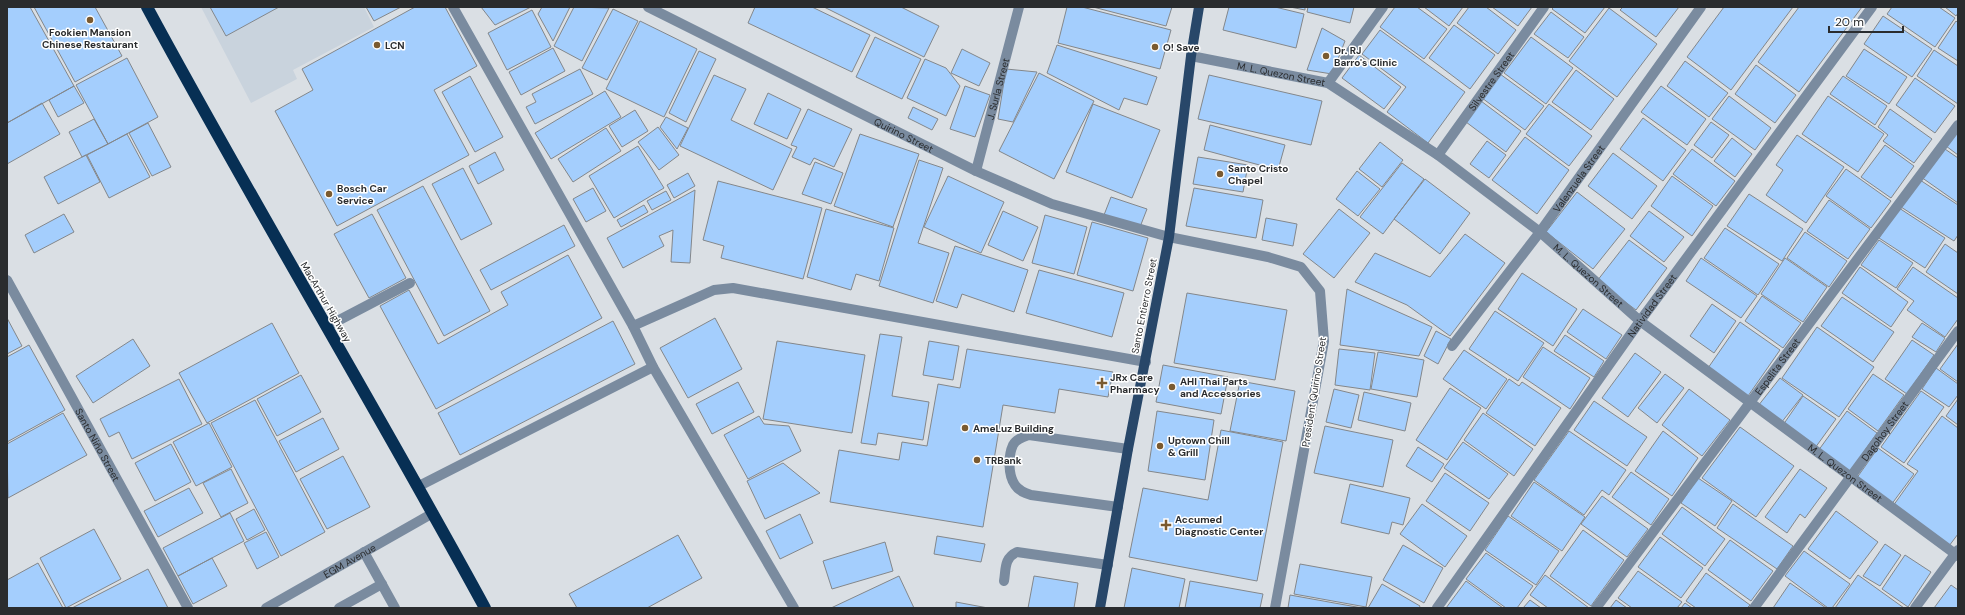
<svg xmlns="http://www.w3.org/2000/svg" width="1965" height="615" viewBox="0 0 1965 615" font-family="'DM Sans',sans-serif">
  <rect width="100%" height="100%" fill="#dadfe4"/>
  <path fill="#c9d3dd" d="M201,7H364L374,27L293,70L297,79L251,103Z"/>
  <path fill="#a4cefd" stroke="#83878b" d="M7,7H30L74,86L7,123Z
    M34,7H95L122,56L75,82Z
    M210,7H279L226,36Z
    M366,7H401L374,21Z
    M415,7H445L477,66L434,90L469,155L337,226L275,111L313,90L302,69Z
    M481,7H531L495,25Z
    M542,7H570L553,41L538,14Z
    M574,7L609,8L582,61L554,46Z
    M755,7H812L870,35L852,72L748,23Z
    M824,7H901L939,26L924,57Z
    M1067,7H1082L1171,30L1160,69L1058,43Z
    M1093,7H1172L1166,26Z
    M1229,7H1275L1304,14L1296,48L1223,30Z
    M1290,7H1305V10Z
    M1308,7H1354L1350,23L1307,12Z
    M1395,7H1417L1447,29L1424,59L1380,27Z
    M1424,7H1463L1449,26Z
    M1469,7H1486L1516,30L1498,54L1457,23Z
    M1492,7H1532L1518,26Z
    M1554,7H1605L1585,33L1552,9Z
    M1623,7H1679L1656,37L1620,10Z
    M1724,7H1793L1731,90L1687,57Z
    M1799,7H1862L1799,92L1758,62Z
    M1892,7H1939L1955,18L1935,47L1887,14Z
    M1945,7H1958V13L1956,16Z
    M1609,8L1657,44L1617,97L1569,61Z
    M613,9L638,21L607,80L582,68Z
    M532,10L551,47L507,70L488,33Z
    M1551,12L1584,37L1568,58L1534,34Z
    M1883,16L1932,49L1912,77L1864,44Z
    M640,21L697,49L664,117L606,89Z
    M1956,21L1958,23V61L1938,48Z
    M1454,25L1495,55L1470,89L1429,58Z
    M1322,28L1345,41L1332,74L1307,70Z
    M1380,30L1465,92L1428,143L1387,112L1406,87L1362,54Z
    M875,37L921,59L902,99L856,77Z
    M1531,37L1573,68L1546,104L1504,73Z
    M1057,45L1157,77L1147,105L1124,98L1119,110L1047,73Z
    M553,48L565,71L521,95L509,72Z
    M962,49L990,63L979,86L951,73Z
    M1864,49L1907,77L1889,104L1846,76Z
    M1934,50L1958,66V104L1917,76Z
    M699,51L716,59L686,122L669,113Z
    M1359,55L1401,87L1384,109L1342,78Z
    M127,58L158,117L108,144L76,85Z
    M925,59L946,68L960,86L946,116L907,98Z
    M1685,61L1728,93L1709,117L1667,86Z
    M1756,65L1796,95L1775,123L1735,94Z
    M580,69L593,94L535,124L526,107L536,102L532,94Z
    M1006,69L1037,72L1013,122L998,119Z
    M1576,70L1614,99L1591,130L1552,102Z
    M1039,73L1094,101L1054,179L999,151Z
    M1500,74L1544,106L1525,130L1482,98Z
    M714,75L746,89L731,120L792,149L773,190L680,146Z
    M1209,75L1322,101L1311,145L1198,119Z
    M470,76L503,137L475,152L442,92Z
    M1843,76L1887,106L1875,125L1830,94Z
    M1915,78L1955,106L1935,133L1896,105Z
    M74,86L84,103L58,117L49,100Z
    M965,86L990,95L975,137L950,129Z
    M1661,86L1706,119L1687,145L1641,112Z
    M605,91L621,117L551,159L535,133Z
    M768,93L801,109L787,139L754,124Z
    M1729,96L1771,128L1755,150L1712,119Z
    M1828,96L1884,134L1858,172L1802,134Z
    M1481,101L1521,131L1506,152L1466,122Z
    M42,103L60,134L7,164V123Z
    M1093,104L1160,130L1132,198L1066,172Z
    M1549,104L1592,136L1569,166L1526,134Z
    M913,107L938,119L932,130L908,118Z
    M808,109L852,129L834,167L814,158L810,165L792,157L797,147L791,145Z
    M1890,109L1932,139L1914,163L1883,141L1888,135L1878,127Z
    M635,110L648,131L622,147L609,126Z
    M666,117L688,128L677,149L660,127Z
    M1643,118L1686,150L1663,181L1620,149Z
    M94,119L108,144L82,157L69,132Z
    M1711,122L1729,135L1712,158L1694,145Z
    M148,123L171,167L152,176L129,133Z
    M1210,125L1285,145L1278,170L1204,150Z
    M658,127L679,155L659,170L638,142Z
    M606,128L621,151L573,182L558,159Z
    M1958,128V155L1946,146Z
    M127,134L150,177L109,198L87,155Z
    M860,134L919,154L893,227L834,206Z
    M1797,135L1844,167L1806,223L1766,195L1783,170L1776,165Z
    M1525,137L1569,170L1537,214L1492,180Z
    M1732,138L1752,154L1735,177L1714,161Z
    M1487,141L1506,155L1489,178L1470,164Z
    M1380,142L1403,160L1382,187L1359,169Z
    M1885,145L1914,166L1891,198L1861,177Z
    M638,146L664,188L614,218L589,176Z
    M1942,147L1958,158V203L1921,177Z
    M1692,149L1735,181L1716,206L1673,174Z
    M495,152L504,170L478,184L469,166Z
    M1613,153L1657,186L1632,219L1588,186Z
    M86,155L100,182L58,204L44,177Z
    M1198,157L1248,165L1243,192L1193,184Z
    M919,160L943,168L918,243L949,253L933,303L879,286Z
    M815,162L843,173L831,204L802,194Z
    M1402,163L1424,179L1383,234L1360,217Z
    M463,168L492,224L461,240L432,184Z
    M1846,169L1891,201L1871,228L1826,196Z
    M1357,171L1380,189L1358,216L1336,199Z
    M688,173L695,186L674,198L667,185Z
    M948,176L1004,202L981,253L924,227Z
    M1672,176L1713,206L1692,236L1651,206Z
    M1425,179L1470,213L1440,254L1394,219Z
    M1920,180L1958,205V235L1954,241L1901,207Z
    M718,181L822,208L803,279L721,258L724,246L703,240Z
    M423,186L490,311L444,336L377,210Z
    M593,188L606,211L586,222L573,199Z
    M1194,188L1263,200L1256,238L1186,226Z
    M695,190L690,263L671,262L673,230L659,236L664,246L623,268L607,238Z
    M666,191L671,200L652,210L647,201Z
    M1577,192L1625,229L1593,269L1546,232Z
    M1749,194L1803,229L1782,261L1727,226Z
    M1111,197L1147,209L1140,227L1104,215Z
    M1829,200L1870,229L1848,259L1807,231Z
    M644,205L648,212L621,227L617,220Z
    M1899,208L1945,238L1925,268L1879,238Z
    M826,209L894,228L879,281L856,274L851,290L807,277Z
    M1339,209L1370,233L1334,278L1303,254Z
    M1003,211L1038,227L1023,261L988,245Z
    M1649,211L1684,237L1664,262L1630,236Z
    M64,214L74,232L34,253L25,235Z
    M372,214L406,278L369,298L334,234Z
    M1045,215L1087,227L1074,274L1032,263Z
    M1266,218L1297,224L1293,246L1262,240Z
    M1092,222L1148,238L1133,291L1077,275Z
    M564,225L575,246L491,290L480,270Z
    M1725,228L1779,264L1758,295L1704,258Z
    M1805,232L1847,261L1829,287L1787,258Z
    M1465,234L1505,263L1450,336L1407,305L1355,282L1375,253L1430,277Z
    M1629,240L1667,268L1636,310L1597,281Z
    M1879,240L1913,263L1896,288L1861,265Z
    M1945,244L1958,253V294L1926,272Z
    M955,246L1028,270L1014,312L962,294L957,308L936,301Z
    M568,255L602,318L436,409L380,306L409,290L438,344L508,305L501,292Z
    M1701,258L1757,296L1741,318L1686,281Z
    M1785,258L1827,287L1803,322L1761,294Z
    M1860,267L1908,302L1891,327L1842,293Z
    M1913,267L1958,298V319L1945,337L1907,310L1914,301L1897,289Z
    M1039,270L1124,293L1112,337L1026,313Z
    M1522,273L1577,309L1553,346L1498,309Z
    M1347,289L1432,327L1419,356L1340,345Z
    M1187,293L1287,310L1275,380L1174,363Z
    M1762,296L1801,323L1783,348L1745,321Z
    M1842,297L1894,332L1873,362L1821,326Z
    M1712,304L1736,321L1714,353L1690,336Z
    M1583,309L1622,335L1606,359L1567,332Z
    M1495,311L1544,343L1518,381L1469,349Z
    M7,318L22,346L7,354Z
    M715,318L742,369L688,398L660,348Z
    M613,321L635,364L460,455L438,413Z
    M1740,322L1780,350L1748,396L1708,368Z
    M272,323L299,373L207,423L179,373Z
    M1922,323L1945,338L1936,352L1912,337Z
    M1817,327L1874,367L1839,417L1782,378Z
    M1436,331L1451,339L1438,364L1424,356Z
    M880,334L902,337L892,396L929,402L923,440L878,433L876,445L861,443Z
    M1565,335L1604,361L1594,377L1554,351Z
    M133,339L150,366L93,403L76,376Z
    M1912,340L1934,355L1907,394L1885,379Z
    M777,341L865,355L852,433L763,419Z
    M929,341L959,346L953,380L923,375Z
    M1958,344V382L1940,369Z
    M29,345L65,410L7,442V357Z
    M1543,347L1590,378L1570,409L1523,377Z
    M967,349L1113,372L1108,397L1059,389L1055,413L1003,405L983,527L830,502L839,450L899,460L902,442L927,446L938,384L960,388Z
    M1339,349L1375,353L1370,390L1335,385Z
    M1464,350L1507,379L1486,409L1443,379Z
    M1378,352L1424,360L1417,397L1371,389Z
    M1635,353L1661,372L1628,417L1602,398Z
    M1163,365L1228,377L1221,414L1156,402Z
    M1936,368L1958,384V395L1949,407L1922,389Z
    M1665,374L1684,388L1657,423L1638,408Z
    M1873,374L1904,395L1878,431L1848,409Z
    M301,375L321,412L277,436L257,399Z
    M1780,378L1803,395L1781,423L1758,406Z
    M179,379L202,424L132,459L119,432L109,437L100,419Z
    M1509,379L1519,386L1522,382L1561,408L1535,446L1486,413Z
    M1240,381L1295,391L1286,441L1230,431Z
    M738,382L754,412L712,434L696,404Z
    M1450,388L1481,408L1447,460L1416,440Z
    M1334,389L1359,395L1351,428L1326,422Z
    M1689,389L1730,420L1702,456L1662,425Z
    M1921,391L1944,407L1904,463L1881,447Z
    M1364,392L1411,403L1405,431L1358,420Z
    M1803,396L1836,419L1815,448L1783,425Z
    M1958,399V425L1946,416Z
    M255,400L325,532L281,556L211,423Z
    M1594,401L1647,437L1627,466L1574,430Z
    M1157,411L1214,420L1205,480L1148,471Z
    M1847,411L1877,433L1849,473L1818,451Z
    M63,413L87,455L8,498L7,444Z
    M1483,413L1533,449L1514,476L1464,440Z
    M759,416L764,424L789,426L801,451L748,479L724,435Z
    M1942,416L1958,428V534L1949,546L1893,506L1918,471L1907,464Z
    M323,418L339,449L296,472L279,441Z
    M209,423L232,467L196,486L173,442Z
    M1325,426L1393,440L1383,487L1314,473Z
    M1740,427L1794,466L1756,517L1702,478Z
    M1221,430L1283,442L1257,581L1129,557L1143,488L1208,500Z
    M1569,431L1626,470L1609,495L1602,490L1584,515L1534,480Z
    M1663,431L1698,458L1672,496L1635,471Z
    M1463,442L1508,474L1489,499L1444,468Z
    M171,444L191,482L155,501L135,463Z
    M1418,447L1444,464L1432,482L1406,466Z
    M1878,448L1914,474L1891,505L1856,479Z
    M343,456L370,507L327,529L300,479Z
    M783,463L820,493L765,519L747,481Z
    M231,469L248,503L221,517L203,483Z
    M1800,469L1827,488L1805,518L1800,514L1787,533L1765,517Z
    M1631,472L1669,499L1651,525L1612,497Z
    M1445,473L1489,503L1470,531L1426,501Z
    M1698,478L1732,501L1715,526L1681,503Z
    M1534,482L1585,517L1562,551L1511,516Z
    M1350,484L1410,498L1403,525L1392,522L1389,534L1341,523Z
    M189,488L203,513L158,537L144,511Z
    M1602,496L1648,529L1627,557L1581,524Z
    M1422,504L1467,536L1445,567L1400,534Z
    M1733,504L1793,546L1777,569L1717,528Z
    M1682,507L1725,539L1705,566L1662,534Z
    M254,509L265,530L247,540L236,519Z
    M1836,511L1878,542L1850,579L1808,549Z
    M230,513L244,541L178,576L163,548Z
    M800,514L813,543L780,559L766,531Z
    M1508,516L1559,551L1536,585L1485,550Z
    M94,529L121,579L66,608L40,558Z
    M1583,530L1624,560L1591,606L1550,576Z
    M266,532L279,557L257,569L244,543Z
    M678,535L702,578L647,608H577L569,594Z
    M937,536L985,544L981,562L934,554Z
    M1660,537L1703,568L1681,598L1638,567Z
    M1730,540L1773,571L1751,601L1708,570Z
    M885,542L893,571L832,589L823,561Z
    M1885,544L1901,555L1880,586L1863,576Z
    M1403,545L1443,568L1424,603L1383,580Z
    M1804,551L1850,584L1832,608H1828L1785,576Z
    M1486,553L1533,586L1517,608H1506L1466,579Z
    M1905,555L1931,572L1908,607L1882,589Z
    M212,558L227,586L193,604L178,576Z
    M38,563L63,608H7V580Z
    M1300,564L1372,577L1366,607L1294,594Z
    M1132,568L1185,579L1179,608H1124Z
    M148,569L168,608H72Z
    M1638,571L1682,602L1677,608H1632L1618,598Z
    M1706,573L1750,605L1747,608H1696L1686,601Z
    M1545,575L1589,608H1548L1530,595Z
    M1858,575L1904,608H1835Z
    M899,576L914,608H831Z
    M1034,576L1078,583L1074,608H1028Z
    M1190,581L1263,594L1260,608H1185Z
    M1466,581L1503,608H1446Z
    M1790,583L1826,608H1773Z
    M1382,584L1420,606L1419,608H1368Z
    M1951,585L1958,590V608H1934Z
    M1290,595L1362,608H1288Z
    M1530,600L1541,608H1523Z
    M1616,600L1627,608H1610Z
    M956,602L988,608H956Z
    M1685,603L1692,608H1681Z"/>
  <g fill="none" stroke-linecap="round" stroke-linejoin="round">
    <g stroke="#7a8b9f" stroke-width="10">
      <path d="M453,7L633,326L653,367L794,608"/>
      <path id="s1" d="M648,7L976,171L1052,204L1169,237L1268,257L1301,267L1320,291L1324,341L1275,608"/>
      <path id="s2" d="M1191,56L1328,83L1438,155L1540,232L1640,321L1958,556"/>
      <path d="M1328,83L1383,7"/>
      <path id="s3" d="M1438,155L1544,7"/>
      <path id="s4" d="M976,171L1019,7"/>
      <path id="s5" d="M7,280L188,608"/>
      <path d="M633,326L714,290L733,288L1146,362"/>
      <path d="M326,327L410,283"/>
      <path id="s6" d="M1452,346L1540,232L1701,7"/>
      <path d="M419,486L653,367"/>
      <path d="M1118,507L1031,495C1025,493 1019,491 1015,485C1008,475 1008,456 1013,445C1016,439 1023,437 1029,435L1128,449"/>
      <path d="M364,552L395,608"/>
      <path d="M1004,581C1006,569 1004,558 1017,552L1108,565"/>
      <path id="s7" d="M266,608L433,513"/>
      <path d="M339,608L382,584"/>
      <path id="s8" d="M1437,608L1640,321L1872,7"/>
      <path id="s9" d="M1596,608L1958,125"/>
      <path id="s10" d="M1754,608L1958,331"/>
      <path d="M1915,608L1958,550"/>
    </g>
    <path stroke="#284769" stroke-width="10" d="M1100,608L1128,449L1169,237L1191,56L1199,7"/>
    <path stroke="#072f54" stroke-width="12" d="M147,7C256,209 375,406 485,608"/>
  </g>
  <g fill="#7a5a30" stroke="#fff" stroke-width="1.5">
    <circle cx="90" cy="20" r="4"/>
    <circle cx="377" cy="45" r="4"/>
    <circle cx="1155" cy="47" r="4"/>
    <circle cx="1326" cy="56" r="4"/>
    <circle cx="1220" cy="174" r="4"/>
    <circle cx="329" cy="194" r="4"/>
    <path d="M1100 377h4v4h4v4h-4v4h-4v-4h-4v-4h4z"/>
    <circle cx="1172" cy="387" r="4"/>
    <circle cx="965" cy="428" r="4"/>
    <circle cx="1160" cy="446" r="4"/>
    <circle cx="977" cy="460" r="4"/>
    <path d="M1164 519h4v4h4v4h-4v4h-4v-4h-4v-4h4z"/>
  </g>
  <g text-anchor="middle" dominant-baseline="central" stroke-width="3" stroke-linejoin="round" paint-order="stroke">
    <g font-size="10" font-weight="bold" fill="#2a2c2e" stroke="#fff" text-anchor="start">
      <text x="90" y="32" text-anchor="middle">Fookien Mansion<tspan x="90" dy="12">Chinese Restaurant</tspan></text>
      <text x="385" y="45">LCN</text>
      <text x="1163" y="47">O! Save</text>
      <text x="1334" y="50">Dr. RJ<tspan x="1334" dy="12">Barro's Clinic</tspan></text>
      <text x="1228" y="168">Santo Cristo<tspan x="1228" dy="12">Chapel</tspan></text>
      <text x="337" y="188">Bosch Car<tspan x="337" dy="12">Service</tspan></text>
      <text x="1110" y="377">JRx Care<tspan x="1110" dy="12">Pharmacy</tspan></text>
      <text x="1180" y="381">AHI Thai Parts<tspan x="1180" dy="12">and Accessories</tspan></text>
      <text x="973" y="428">AmeLuz Building</text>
      <text x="1168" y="440">Uptown Chill<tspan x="1168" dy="12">&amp; Grill</tspan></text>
      <text x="985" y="460">TRBank</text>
      <text x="1175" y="519">Accumed<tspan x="1175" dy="12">Diagnostic Center</tspan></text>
    </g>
    <g font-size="10" fill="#2a2c2e" stroke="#fff">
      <text stroke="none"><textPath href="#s2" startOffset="92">M. L. Quezon Street</textPath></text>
      <text stroke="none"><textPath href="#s3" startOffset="91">Silvestre Street</textPath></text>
      <text stroke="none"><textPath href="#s4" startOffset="85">J. Surla Street</textPath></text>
      <text stroke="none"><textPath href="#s1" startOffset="286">Quirino Street</textPath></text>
      <text stroke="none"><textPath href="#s6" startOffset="210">Valenzuela Street</textPath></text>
      <text stroke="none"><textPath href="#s2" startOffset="464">M. L. Quezon Street</textPath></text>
      <text transform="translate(326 302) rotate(60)">MacArthur Highway</text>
      <text stroke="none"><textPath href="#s8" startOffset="371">Natividad Street</textPath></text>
      <text transform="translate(1144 306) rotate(-79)">Santo Entierro Street</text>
      <text stroke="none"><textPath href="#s9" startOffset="302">Espelita Street</textPath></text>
      <text transform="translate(1314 392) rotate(-81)">President Quirino Street</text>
      <text stroke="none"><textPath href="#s10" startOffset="220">Dagohoy Street</textPath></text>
      <text stroke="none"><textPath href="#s5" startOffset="188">Santo Niño Street</textPath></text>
      <text stroke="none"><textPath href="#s2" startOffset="788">M. L. Quezon Street</textPath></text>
      <text stroke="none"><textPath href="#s7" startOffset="96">EGM Avenue</textPath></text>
    </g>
  </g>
  <rect width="1965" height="615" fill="none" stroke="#2a2c2e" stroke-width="16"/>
  <path d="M1829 26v6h74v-6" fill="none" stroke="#2a2c2e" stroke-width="2"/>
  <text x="1835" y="26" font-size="12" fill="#2a2c2e" stroke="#ffffff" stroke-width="3" paint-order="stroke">20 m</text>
</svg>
